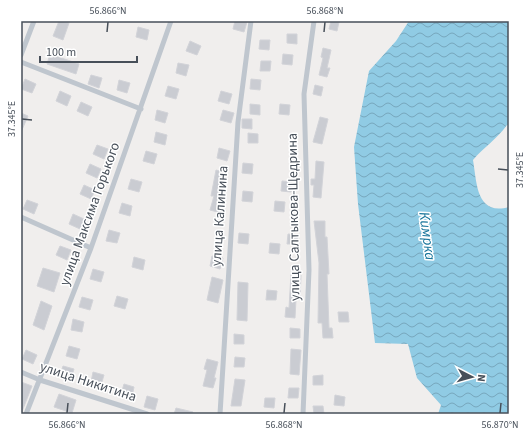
<svg xmlns="http://www.w3.org/2000/svg" width="530" height="435" viewBox="0 0 530 435" font-family="'Source Sans 3',sans-serif">
  <defs>
    <pattern id="water-waves" width="16" height="10" patternUnits="userSpaceOnUse"><rect width="16" height="10" fill="#90cbe4"/><path d="M0 5q4-4 8 0t8 0" fill="none" stroke="#77a7bc"/></pattern>
  </defs>
  <rect width="100%" height="100%" fill="#f0eeed"/>
  <path fill="url(#water-waves)" d="M409,21H509V125H507C497,139 484,147 473,160C477,183 476,216 509,207V414H438L441,405L417,378L408,344L375,343L358,204L354,147L369,71L396,41Z"/>
  <path fill="#caccd2" stroke="#d2d3d8" d="M59,21L69,23L63,40L53,36Z
    M235,21L247,22L244,32L233,29Z
    M331,21L339,22L337,31L329,29Z
    M138,27L149,30L147,40L136,37Z
    M287,34H297V44L287,43Z
    M260,40H270L269,50L259,49Z
    M190,41L201,46L197,55L186,51Z
    M323,48L331,50L327,68H330L327,77L319,75L323,58L321,57Z
    M50,54L79,64L76,74L47,64Z
    M283,54L293,55L292,65L282,64Z
    M261,61H271L270,71H260Z
    M178,63L189,65L186,76L176,73Z
    M91,75L102,78L99,88L88,84Z
    M25,79L36,84L32,93L21,89Z
    M251,79L261,80L260,90L250,89Z
    M119,80L130,83L127,93L117,90Z
    M315,85L323,87L321,96L313,94Z
    M168,86L179,89L176,99L165,96Z
    M60,91L71,96L67,106L56,101Z
    M221,91L232,94L229,104L218,101Z
    M81,102L92,107L88,116L77,111Z
    M250,104L260,105V115L250,114Z
    M280,104L290,105L289,115L279,114Z
    M157,110L168,113L165,123L155,120Z
    M223,110L234,113L231,123L220,120Z
    M21,113L28,116L21,132Z
    M320,117L328,119L322,144L313,142Z
    M242,119H252V129L242,128Z
    M156,132L167,135L165,145L154,142Z
    M248,133L258,134V143H248Z
    M97,145L108,149L104,159L93,154Z
    M219,148L230,151L227,161L217,158Z
    M146,151L157,154L154,164L143,161Z
    M316,161L324,162L321,198L313,197L314,185H311V179H315Z
    M243,163L253,164L252,174L242,173Z
    M90,164L101,169L97,178L86,173Z
    M216,170L227,173L223,188H225L221,202L224,203L221,213L210,210L214,196H211Z
    M131,179L142,182L139,192L128,189Z
    M282,181L292,182L291,192L281,191Z
    M84,185L95,190L91,199L80,194Z
    M243,191L253,192L252,202L242,201Z
    M27,200L38,204L34,214L23,209Z
    M275,201L285,202L284,212L274,211Z
    M122,203L132,206L130,216L119,213Z
    M73,214L84,219L80,229L69,224Z
    M314,221H325V237H327L329,274H327L329,328H332L333,338H323L322,323H318L319,263Z
    M109,230L120,233L117,243L106,241Z
    M239,233L249,234L248,244L238,243Z
    M288,234L298,235L297,244H287Z
    M270,243L280,244L279,254L269,253Z
    M60,246L71,250L67,260L56,255Z
    M212,256L223,258L220,269L210,266Z
    M134,257L145,260L143,270L132,267Z
    M43,268L60,273L54,292L37,286Z
    M93,269L104,272L101,282L90,279Z
    M291,274L301,275L300,299H296L295,318L285,317L286,307L289,308Z
    M212,277L223,280L218,303L207,300Z
    M238,282L248,283L247,321L237,320Z
    M267,290L277,291L276,300H266Z
    M117,296L128,299L125,309L114,306Z
    M82,297L93,300L90,310L79,307Z
    M41,301L52,306L44,330L33,325Z
    M338,312H348L349,322H339Z
    M73,319L84,322L82,332L71,330Z
    M290,328L300,329V338H290Z
    M234,334L244,335V344H234Z
    M69,346L80,349L77,359L66,356Z
    M291,349L301,350L299,375L290,374Z
    M26,350L37,355L33,364L22,359Z
    M235,357L245,358L244,367H234Z
    M207,359L218,362L214,378H216L213,388L203,386L207,370L204,369Z
    M63,366L74,369L71,379L60,376Z
    M93,372L104,375L101,385L91,382Z
    M323,375V385H313V376Z
    M235,379L245,380L241,406H231Z
    M21,382L32,386L21,414Z
    M124,384L134,387L132,397L121,394Z
    M289,388H299L298,398H288Z
    M59,394L76,400L72,413L54,407Z
    M335,395L345,397L344,406L334,405Z
    M147,396L158,399L155,410L144,407Z
    M265,398H275L274,408L264,407Z
    M313,406H323L324,414H314Z
    M176,408L193,412L192,414H174Z"/>
  <g fill="none" stroke-linecap="round" stroke-linejoin="round">
    <path stroke="#bfc6ce" stroke-width="5" d="M21,55L34,21
      M21,62L141,109
      M21,217L91,248
      M21,372L40,380L147,414
      M26,414L91,248L171,21
      M220,414L238,122L251,21
      M303,414L309,270L304,94L314,21"/>
  </g>
  <path fill="none" stroke="#474f59" stroke-width="1.5" d="M107,32L108,22M324,32L325,22M22,119L32,120M498,169L508,170M67,413L68,403M284,413L285,403M500,413L501,403"/>
  <g text-anchor="middle" dominant-baseline="central" stroke-width="3" stroke-linejoin="round" paint-order="stroke">
    <g font-size="14" fill="#474f59" stroke="#fff">
      <text transform="translate(90 214) rotate(-70)">улица Максима Горького</text>
      <text transform="translate(220 216) rotate(-86)">улица Калинина</text>
      <text transform="translate(294 217) rotate(-91)">улица Салтыкова-Щедрина</text>
      <text transform="translate(88 382) rotate(18)">улица Никитина</text>
    </g>
    <g font-size="15" font-style="italic" fill="#18759b" stroke="#fff">
      <text transform="translate(427 236) rotate(82)">Кимрка</text>
    </g>
  </g>
  <rect width="530" height="435" fill="none" stroke="#ffffff" stroke-width="44"/>
  <g transform="translate(472 377) rotate(96)" stroke="#ffffff" stroke-width="3" paint-order="stroke">
  <path d="M0-3L7 15L0 10L-7 15Z" fill="#474f59"/>
  <text y="-6" font-size="11" font-weight="bold" text-anchor="middle" fill="#474f59">N</text>
  </g>
  <path d="M40 56v6h97v-6" fill="none" stroke="#474f59" stroke-width="2"/>
  <text x="46" y="56" font-size="12" fill="#474f59" stroke="#ffffff" stroke-width="3" paint-order="stroke">100 m</text>
  <rect x="22" y="22" width="486" height="391" fill="none" stroke="#474f59" stroke-width="1.5"/>
  <g font-size="10" text-anchor="middle" fill="#474f59">
    <text x="108" y="14">56.866°N</text>
    <text x="325" y="14">56.868°N</text>
    <text transform="translate(11 119) rotate(-90)" y="4">37.345°E</text>
    <text transform="translate(519 170) rotate(-90)" y="4">37.345°E</text>
    <text x="67" y="428">56.866°N</text>
    <text x="284" y="428">56.868°N</text>
    <text x="500" y="428">56.870°N</text>
  </g>
</svg>
